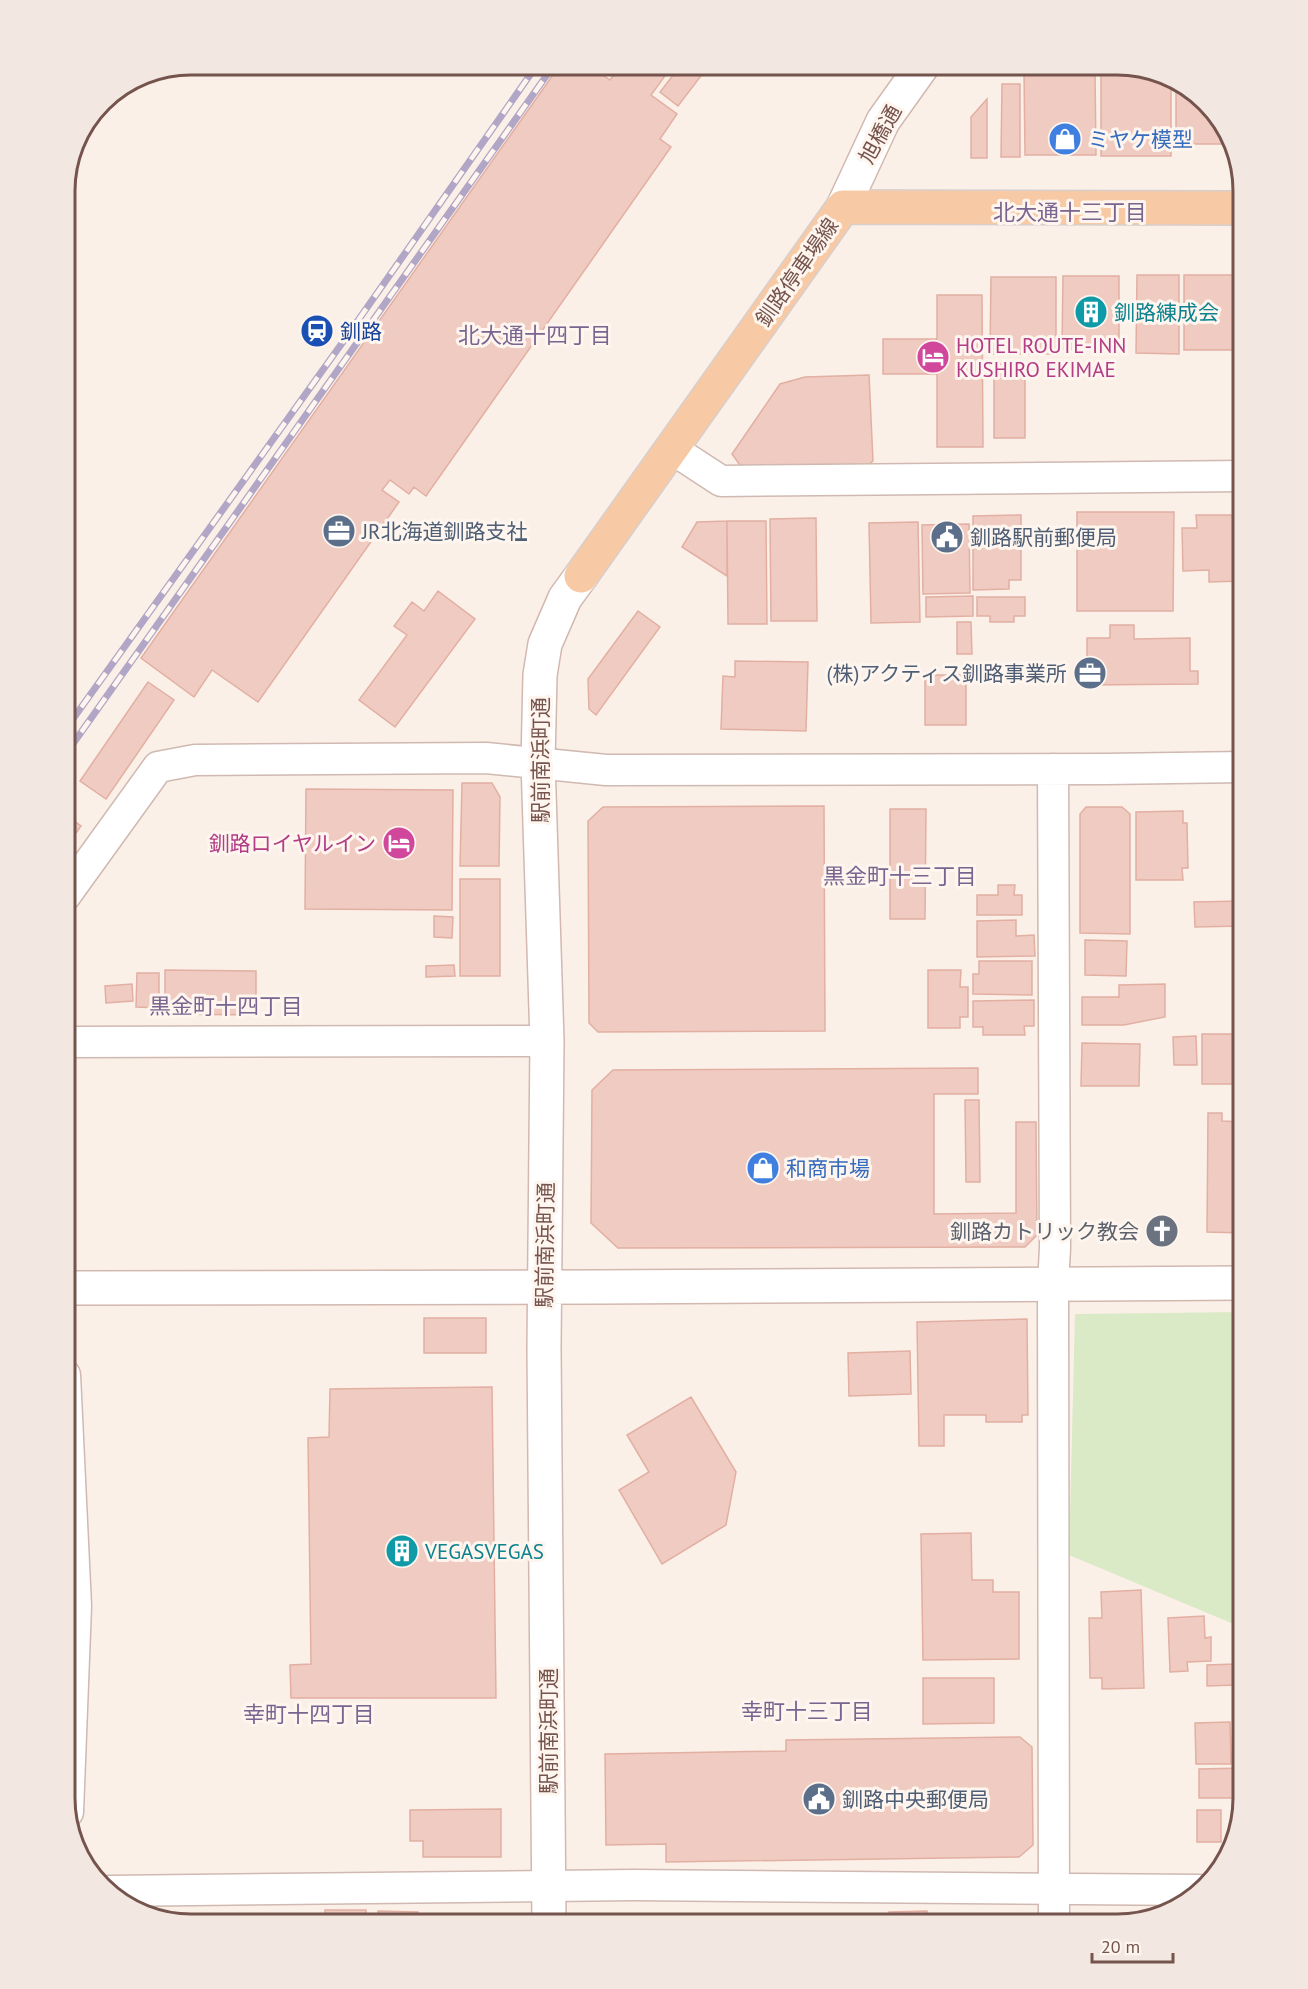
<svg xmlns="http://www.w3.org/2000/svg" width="1308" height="1989" viewBox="0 0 1308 1989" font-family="'PT Sans','Noto Sans JP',sans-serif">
  <rect width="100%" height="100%" fill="#fbf0e8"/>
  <path fill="#dae9c6" d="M1243,1312V1628L1069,1555L1075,1314Z"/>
  <path fill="#f0cbc1" stroke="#e2afa2" stroke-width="1.5" d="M560,65H588L610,80L621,65H665L670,69L651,95L677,114L660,139L671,147L426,496L414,487L409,494L390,480L382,490L399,502L258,702L212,670L194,697L141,658Z
    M681,65H702L707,68L678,106L660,92Z
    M1101,67H1132L1171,80V156H1101Z
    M1024,71H1095L1096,155H1025Z
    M1176,82L1187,86L1230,135L1232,144H1176Z
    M1002,84H1020V157H1001Z
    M987,99V158H971V117Z
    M1137,275H1179V354L1136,353Z
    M1184,275H1232L1242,284V350H1184Z
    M1063,276H1119V349H1062Z
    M991,277H1056V354H990Z
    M937,295H982L983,447H937V374H883V339H937Z
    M994,364H1025V438H994Z
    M869,375L873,461L861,471L747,475L732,454L780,384L805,377Z
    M1077,512H1174L1173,611H1077Z
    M1021,515V580H1009V589L973,590V516Z
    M1196,515H1231L1243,531V581L1209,582V570L1183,571L1182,528H1197Z
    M816,518L817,621H771L770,519Z
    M727,521V576L682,547L697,522Z
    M727,521H766L767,624H728Z
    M918,522L920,622L871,623L869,523Z
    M969,524L970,593L923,594L922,525Z
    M438,591L475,619L395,727L359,700L407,635L394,626L412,602L424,611Z
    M973,596V616L926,617V597Z
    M977,597H1025V616H1014V622H990V616H977Z
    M638,611L660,627L596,715L589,709L588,679Z
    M957,622H971L972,654H957Z
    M1110,625H1134V639L1190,638V671H1198V684L1087,685V638H1110Z
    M735,661L808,662L806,731L721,729L723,676L735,677Z
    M925,675H966V725H925Z
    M148,682L174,700L106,799L80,781Z
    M462,783H492L500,797L499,866H460Z
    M306,789L453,790L452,910L305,909Z
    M824,806L825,1031L598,1032L589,1023L588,821L603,807Z
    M1086,807H1122L1130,814V934L1080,933V814Z
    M890,809H926L925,919H890Z
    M1183,811V823H1187L1188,868H1182L1183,880H1136V812Z
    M65,814L81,826L65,849Z
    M460,879H500V976H460Z
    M998,885H1015L1014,895H1022V915H977V895H998Z
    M1242,901V926L1195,927L1194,902Z
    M434,916L453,917L452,938L434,937Z
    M1016,920V936L1034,935L1035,956L977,957V921Z
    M1085,940L1127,941L1126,976L1085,975Z
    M979,961H1032V995L973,994V974H979Z
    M454,965L455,976L426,977V966Z
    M165,970L256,971V1015L165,1014Z
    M928,970H961L960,987H968V1017H960V1028H928Z
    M137,973H159V1008L136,1007Z
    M132,984L133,1001L106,1003L105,986Z
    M1165,984V1017L1124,1025H1082V997H1119V985Z
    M1034,1000V1026H1024L1025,1035H983V1027H973V1001Z
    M1202,1034H1243V1084H1202Z
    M1196,1036L1197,1065H1174L1173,1037Z
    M1082,1043L1140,1044L1139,1086H1081Z
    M978,1068V1094H934V1214L1016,1213V1122H1036L1037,1235L1025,1247L618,1248L591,1223L592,1090L613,1070Z
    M965,1100H979L980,1182H966Z
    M1208,1113H1222V1121L1243,1122V1233L1207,1232Z
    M424,1318H486V1353H424Z
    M1027,1319L1028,1415H1022V1422H986V1415H944V1446H919L917,1322Z
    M910,1351L911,1394L849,1396L848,1353Z
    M492,1387L496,1698H291L290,1665L311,1664L308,1438L329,1437L330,1389Z
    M691,1397L736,1472L726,1525L662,1564L619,1490L649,1472L627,1435Z
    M971,1533L972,1580H993V1592H1019V1659L923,1660L921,1534Z
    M1141,1590L1144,1688L1102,1689V1678H1090L1089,1618H1102L1101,1592Z
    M1204,1616L1205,1638L1211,1637V1661L1187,1662L1188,1671L1170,1672L1168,1618Z
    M1239,1636H1243V1699H1239Z
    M1235,1664L1236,1685L1207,1686V1665Z
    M923,1678H994V1723L923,1724Z
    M1235,1720H1243V1757H1236Z
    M1230,1722L1231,1764H1196L1195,1723Z
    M1020,1737L1032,1747L1033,1845L1019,1857L666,1862V1844L606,1845L605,1754L786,1751V1740Z
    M1243,1768V1798H1199V1769Z
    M501,1809V1857H423V1841H410V1810Z
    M1197,1810H1221V1842H1197Z
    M325,1910H366V1924H325Z
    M378,1911L418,1912V1924H378Z
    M927,1911V1924H889V1912Z
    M756,1914H794V1924H756Z
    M1119,1915L1120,1924H1083L1082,1916Z"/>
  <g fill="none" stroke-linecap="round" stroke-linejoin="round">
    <g stroke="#cfb9b1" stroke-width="33">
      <path id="street" d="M672,449L721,481L1243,476
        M1053,769L1055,1248L1053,1285L1054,1924
        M65,896L158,767L195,760L486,758L606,770L1106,769L1243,767
        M65,1042L547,1041
        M65,1375L76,1606L68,1812
        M110,1891L633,1885L1198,1890"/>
    </g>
    <g stroke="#d2b8af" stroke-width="36">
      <path id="secondary" d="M843,207L883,121L923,65
        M65,1288L598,1287L1243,1283
        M549,1924L544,1348L547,1041L538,762L540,675L545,644L565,598L581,576"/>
    </g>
    <g stroke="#d8cfcd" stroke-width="36">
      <path id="primary" d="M581,576L843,207L1243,208"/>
    </g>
    <use href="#street" stroke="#fff" stroke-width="30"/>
    <use href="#secondary" stroke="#fff" stroke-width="33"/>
    <use href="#primary" stroke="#f7c9a4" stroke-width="33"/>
    <g stroke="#b1a6c5" stroke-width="7">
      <path id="rail" d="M65,730L345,339L537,65
        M65,755L554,65"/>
    </g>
    <use href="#rail" stroke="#fef5ee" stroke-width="4.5" stroke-dasharray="14" stroke-linecap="butt"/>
  </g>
  <defs>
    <g id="shop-disc" transform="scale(1.725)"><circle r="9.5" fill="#3f7fe0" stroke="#fef5ee"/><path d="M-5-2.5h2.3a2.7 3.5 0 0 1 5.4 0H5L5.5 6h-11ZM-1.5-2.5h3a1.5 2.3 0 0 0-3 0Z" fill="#fff"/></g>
    <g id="building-disc" transform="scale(1.725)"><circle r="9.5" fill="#0f9aa8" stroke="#fef5ee"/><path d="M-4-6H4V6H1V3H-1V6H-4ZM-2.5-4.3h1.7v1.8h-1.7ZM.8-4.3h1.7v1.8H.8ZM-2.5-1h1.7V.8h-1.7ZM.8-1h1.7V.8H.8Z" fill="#fff"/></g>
    <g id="station-disc" transform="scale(1.725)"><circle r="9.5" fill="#1a4fb4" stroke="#fef5ee"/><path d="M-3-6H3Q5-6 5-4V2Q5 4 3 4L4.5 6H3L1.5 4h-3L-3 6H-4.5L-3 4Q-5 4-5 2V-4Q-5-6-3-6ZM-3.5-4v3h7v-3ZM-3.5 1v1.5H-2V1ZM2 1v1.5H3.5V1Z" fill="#fff"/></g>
    <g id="hotel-disc" transform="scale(1.725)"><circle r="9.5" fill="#d1479c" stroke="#fef5ee"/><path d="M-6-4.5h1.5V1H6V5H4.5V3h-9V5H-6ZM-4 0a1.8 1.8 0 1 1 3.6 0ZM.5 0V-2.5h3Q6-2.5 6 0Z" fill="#fff"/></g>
    <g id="office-disc" transform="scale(1.725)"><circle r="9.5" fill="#5c6f8a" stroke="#fef5ee"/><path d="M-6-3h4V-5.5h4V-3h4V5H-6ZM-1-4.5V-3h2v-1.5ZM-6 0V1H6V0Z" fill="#fff"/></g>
    <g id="civic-disc" transform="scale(1.725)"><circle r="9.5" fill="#5c6f8a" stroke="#fef5ee"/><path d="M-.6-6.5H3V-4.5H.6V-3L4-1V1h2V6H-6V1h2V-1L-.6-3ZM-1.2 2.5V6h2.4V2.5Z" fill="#fff"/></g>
    <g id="church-disc" transform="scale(1.725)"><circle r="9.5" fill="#6b7280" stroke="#fef5ee"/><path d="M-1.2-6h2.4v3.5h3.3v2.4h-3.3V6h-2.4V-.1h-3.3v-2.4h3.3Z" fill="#fff"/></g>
  </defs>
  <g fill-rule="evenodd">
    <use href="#shop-disc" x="1065" y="139"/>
    <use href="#building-disc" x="1091" y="312"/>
    <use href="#station-disc" x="317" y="331"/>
    <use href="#hotel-disc" x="933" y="357"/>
    <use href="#office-disc" x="339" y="531"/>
    <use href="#civic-disc" x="947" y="537"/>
    <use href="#office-disc" x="1090" y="673"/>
    <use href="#hotel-disc" x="399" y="843"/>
    <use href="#shop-disc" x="763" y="1168"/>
    <use href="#church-disc" x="1162" y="1231"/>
    <use href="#building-disc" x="402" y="1551"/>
    <use href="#civic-disc" x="819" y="1799"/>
  </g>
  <g text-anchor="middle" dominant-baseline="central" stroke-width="6" stroke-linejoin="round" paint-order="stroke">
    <g font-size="21" fill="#75544d" stroke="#fef5ee">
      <text transform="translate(880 134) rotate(-61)">旭橋通</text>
      <text transform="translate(797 272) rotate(-55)">釧路停車場線</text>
      <text transform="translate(540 760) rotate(-90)">駅前南浜町通</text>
      <text transform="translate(545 1245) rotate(-89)">駅前南浜町通</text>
      <text transform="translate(548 1731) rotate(-90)">駅前南浜町通</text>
    </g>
    <g font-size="21" fill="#366cbe" stroke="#fef5ee" text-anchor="start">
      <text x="1088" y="139">ミヤケ模型</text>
      <text x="786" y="1168">和商市場</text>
    </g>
    <g font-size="21" fill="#0d838f" stroke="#fef5ee" text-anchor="start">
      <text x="1114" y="312">釧路練成会</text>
      <text x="425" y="1551">VEGASVEGAS</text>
    </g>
    <g font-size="21" fill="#164399" stroke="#fef5ee" text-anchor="start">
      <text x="340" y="331">釧路</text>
    </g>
    <g font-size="21" fill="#b23c85" stroke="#fef5ee" text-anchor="start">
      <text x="956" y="345">HOTEL ROUTE-INN<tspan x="956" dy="24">KUSHIRO EKIMAE</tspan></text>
      <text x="376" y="843" text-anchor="end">釧路ロイヤルイン</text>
    </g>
    <g font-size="21" fill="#4e5e75" stroke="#fef5ee" text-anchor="start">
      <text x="362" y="531">JR北海道釧路支社</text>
      <text x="970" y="537">釧路駅前郵便局</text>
      <text x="1067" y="673" text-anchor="end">(株)アクティス釧路事業所</text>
      <text x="842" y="1799">釧路中央郵便局</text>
    </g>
    <g font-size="21" fill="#5b616d" stroke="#fef5ee" text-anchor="end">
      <text x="1139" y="1231">釧路カトリック教会</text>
    </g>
    <g font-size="22" fill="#7a6590" stroke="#fef5ee">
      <text x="1070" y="212">北大通十三丁目</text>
      <text x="535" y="335">北大通十四丁目</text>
      <text x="900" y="876">黒金町十三丁目</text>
      <text x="226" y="1006">黒金町十四丁目</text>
      <text x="807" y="1711">幸町十三丁目</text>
      <text x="309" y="1714">幸町十四丁目</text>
    </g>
  </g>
  <path d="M0 0H1308V1989H0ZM191 75H1117A116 116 0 0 1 1233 191V1798A116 116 0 0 1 1117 1914H191A116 116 0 0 1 75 1798V191A116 116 0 0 1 191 75Z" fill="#f3e8e1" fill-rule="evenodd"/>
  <path fill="none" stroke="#75544d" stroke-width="3" d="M191 75H1117A116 116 0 0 1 1233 191V1798A116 116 0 0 1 1117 1914H191A116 116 0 0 1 75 1798V191A116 116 0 0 1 191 75Z"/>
  <path d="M1092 1953v9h81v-9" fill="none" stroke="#75544d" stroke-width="3"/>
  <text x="1101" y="1953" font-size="18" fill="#75544d" stroke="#fef5ee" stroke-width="4.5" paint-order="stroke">20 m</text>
</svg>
